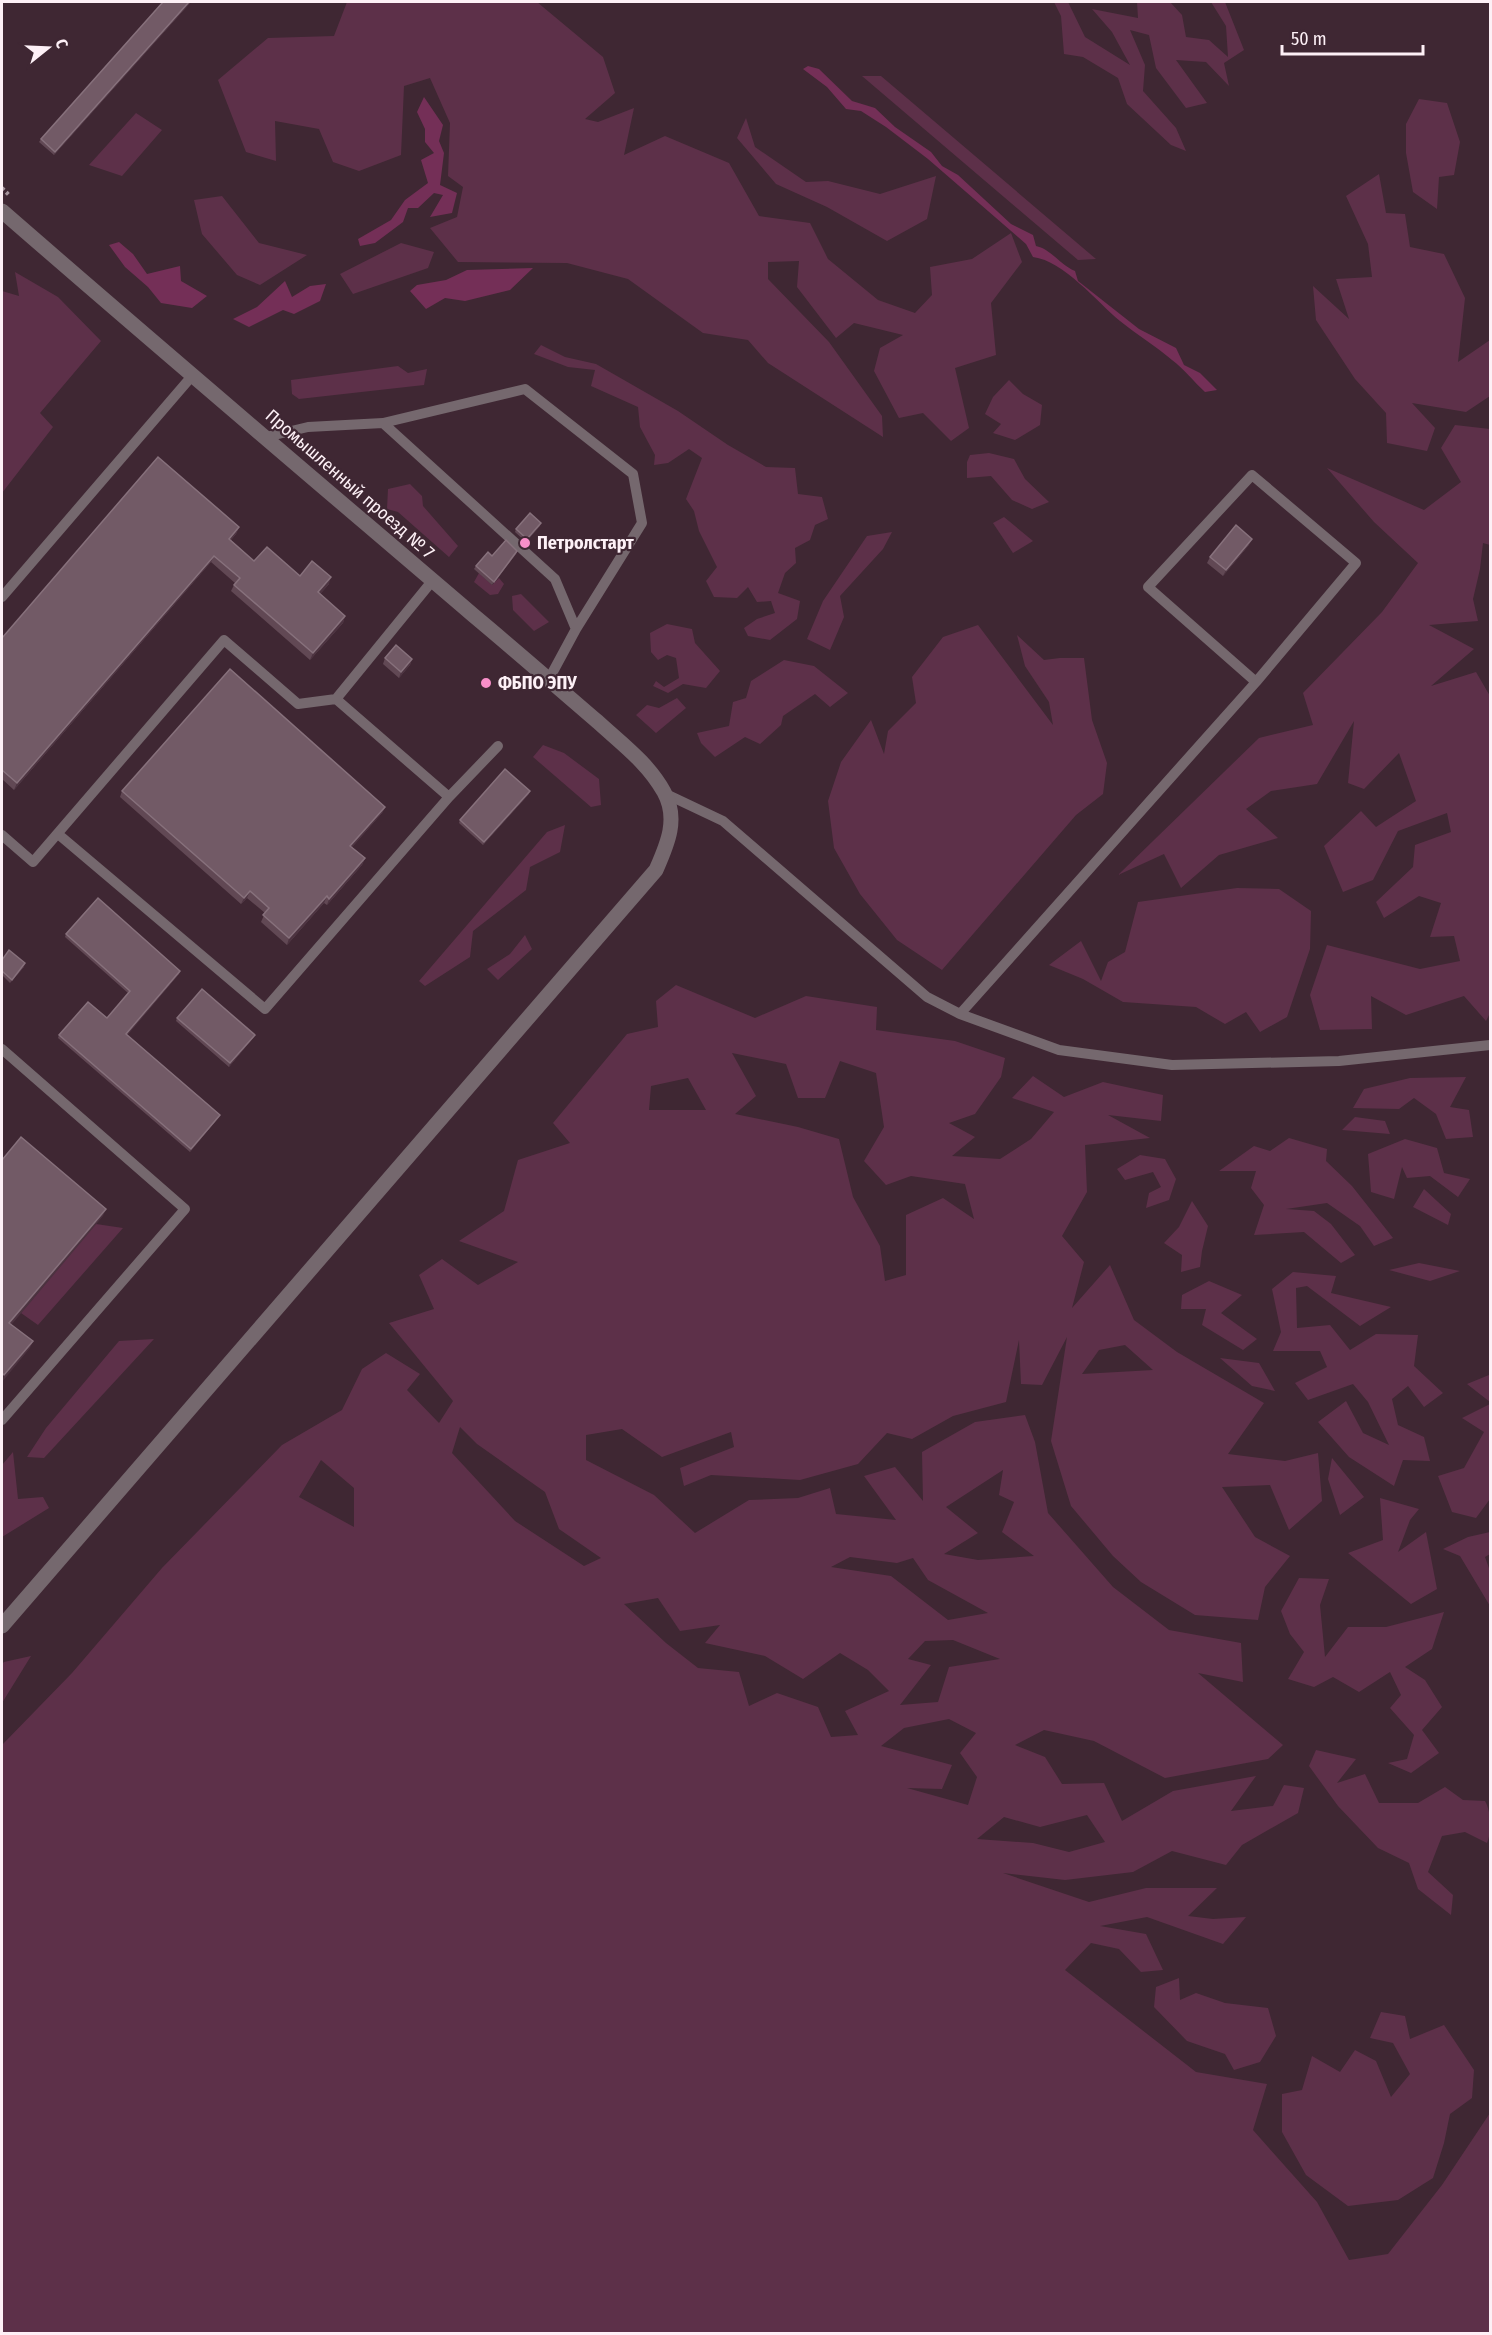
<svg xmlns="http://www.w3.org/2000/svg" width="1492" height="2335" viewBox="0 0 1492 2335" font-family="'Fira Sans Condensed',sans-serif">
  <rect width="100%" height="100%" fill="#3f2733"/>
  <path fill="#5d3049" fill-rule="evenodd" d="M347,2H537L603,57L615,93L585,119L598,122L634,108L624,155L665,136L729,163L759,216L810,223L828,259L878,300L915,313L932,295L930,267L972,259L1011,233L1022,262L991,303L996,355L955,368L969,428L951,441L923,413L899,418L874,371L880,348L903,335L854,323L836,338L797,287L799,261L768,262V279L829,342L882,416L883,437L768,363L748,340L703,333L628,279L567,263L458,262L430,228L457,217L463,187L448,176L450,123L430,78L404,86L401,155L359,171L333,162L319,129L275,121L276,161L246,152L218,80L268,38L334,36Z
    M1054,2H1068L1085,37L1130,65L1112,32L1092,9L1138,18L1137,2H1170L1182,15L1186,37L1209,40L1228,57L1226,26L1211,2H1225L1244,50L1224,63L1229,86L1206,62L1176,60L1207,103L1186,108L1156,68L1149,35L1130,30L1145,65L1143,91L1176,128L1186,151L1171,145L1127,104L1118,78L1083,57L1064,54L1061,16Z
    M862,76H881L1096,259L1078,260Z
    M1419,99L1447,103L1460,142L1454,175L1439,177L1437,209L1413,192L1406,153V124Z
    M136,113L162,130L122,176L89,165Z
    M746,118L755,147L806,182L828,181L880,194L936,176L927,219L887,241L827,207L776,184L737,138Z
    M1379,174L1386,213L1405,214L1410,247L1444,254L1465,298L1458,362L1490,340V396L1466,412L1412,403L1435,428L1427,451L1387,443L1386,413L1355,379L1316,320L1313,286L1349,319L1336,279L1372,277L1368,244L1346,196Z
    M222,196L259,243L307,255L260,285L237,275L202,234L194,200Z
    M401,243L434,252L428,268L353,294L340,274Z
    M15,272L58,297L101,341L40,413L53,427L2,493V291L19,296Z
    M541,345L565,357L596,364L678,411L728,445L766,467L795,468L798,494L822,497L828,519L815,525L810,540L795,548L796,563L785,573L778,593L800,601L797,619L770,640L748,636L744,628L757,619L775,613L771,601L757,602L748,587L737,598L714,597L706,581L717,567L699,531L694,511L686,499L702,458L689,449L668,463L654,465L655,455L640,427L638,407L591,386L595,370L568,367L534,354Z
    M398,366L408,373L427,369L424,385L299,399L292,394L291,380Z
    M1009,380L1023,394L1042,405L1040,425L1015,440L993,433L1001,424L985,414L993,397Z
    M1455,425L1490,429V545L1483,543L1480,569L1473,599L1478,621L1429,625L1474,649L1431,686L1476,672L1490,696V1013L1486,1021L1464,996L1406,1015L1371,996L1372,1029L1320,1030L1310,995L1327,945L1420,969L1460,961L1454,936L1430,937L1441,903L1419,896L1384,918L1376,902L1413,867L1415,845L1451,832L1447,813L1398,831L1373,880L1343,892L1324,846L1361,811L1376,827L1416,801L1399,753L1364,789L1348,783L1354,721L1317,784L1271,791L1246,809L1278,838L1219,855L1181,888L1164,854L1118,875L1259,738L1313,725L1303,693L1382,612L1418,563L1374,522L1327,468L1424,510L1461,482L1441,448Z
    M989,453L1014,459L1025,479L1049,502L1032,509L1012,500L991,476L967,478V462L970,455Z
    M410,484L422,496L423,506L458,546L449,557L398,512L387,509L388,489Z
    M1004,517L1033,541L1013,553L993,523Z
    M892,532L883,549L840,596L844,617L830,650L807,639L823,601L867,536Z
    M479,573L492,585L499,578L504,584L498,594L490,595L474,582Z
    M521,594L549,622L534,631L513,610L512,596Z
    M667,624L692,629L695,643L720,671L706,688L683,684L668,693L653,686L656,681L664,687L679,678L676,658L667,655L658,660L651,652L650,633Z
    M978,625L1053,725L1049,702L1025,666L1017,635L1044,660L1060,658H1084L1092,720L1107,763L1103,794L1076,815L942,970L897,940L860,894L834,848L828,801L841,762L871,720L884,754L888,731L916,703L912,677L943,637Z
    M784,660L814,666L848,693L830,707L815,694L783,716L781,725L760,744L745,737L715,757L701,743L697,733L729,726L733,702L746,698L751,681Z
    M677,698L686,708L656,733L636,715L647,705L659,708Z
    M543,745L564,753L599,779L601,805L591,807L533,757Z
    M565,825L560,852L530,867L526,890L473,931L470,957L425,986L419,981L547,832Z
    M1237,888L1279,889L1311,911L1310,949L1287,1017L1260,1032L1246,1012L1225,1024L1196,1007L1123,1002L1083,979L1049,965L1081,941L1101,981L1108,962L1125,952L1138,902Z
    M525,935L532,949L498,980L487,969L510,954Z
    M676,985L755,1018L806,996L877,1007L876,1030L955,1041L1005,1058L1001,1077L975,1114L949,1123L975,1137L952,1156L1000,1159L1031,1139L1054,1112L1012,1098L1033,1076L1064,1097L1103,1082L1163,1095L1161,1121L1108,1115L1150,1138L1085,1145L1087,1192L1062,1236L1084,1262L1072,1308L1110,1265L1134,1320L1177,1352L1264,1403L1228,1454L1285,1461L1318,1453L1322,1501L1289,1530L1270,1485L1222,1487L1255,1537L1290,1556L1265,1587L1258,1620L1195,1615L1141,1582L1113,1556L1071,1506L1051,1441L1067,1337L1042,1385L1021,1384L1019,1340L1006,1402L953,1416L912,1439L887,1433L858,1464L800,1480L711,1475L684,1486L680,1468L734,1447L731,1432L662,1457L622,1429L586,1435V1460L654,1495L695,1533L749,1500L798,1498L830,1488L836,1514L896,1520L864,1476L895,1467L923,1501L922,1452L975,1422L1025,1415L1035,1442L1048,1513L1113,1587L1169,1630L1241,1643L1243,1682L1198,1673L1283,1745L1268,1759L1165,1778L1094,1741L1044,1730L1015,1745L1045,1757L1062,1784L1104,1783L1122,1821L1173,1791L1256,1776L1231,1811L1273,1806L1284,1785L1304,1788L1298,1813L1242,1845L1226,1865L1172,1851L1133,1872L1065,1880L1003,1873L1089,1902L1146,1888H1217L1188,1916L1213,1919L1246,1917L1223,1944L1147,1917L1100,1926L1146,1934L1163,1970L1141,1972L1119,1949L1091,1943L1065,1970L1196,2072L1267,2084L1253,2130L1317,2202L1349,2260L1388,2254L1442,2185L1490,2113V2333H2V1745L72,1673L162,1568L282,1445L342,1410L362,1369L386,1353L420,1374L407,1390L439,1423L453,1401L389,1323L434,1309L419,1275L442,1259L478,1285L518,1262L459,1241L504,1211L518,1160L570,1143L553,1123L627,1034L658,1027L656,1001ZM732,1053L786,1064L798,1098H825L840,1061L876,1073L884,1127L864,1161L886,1185L911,1176L965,1184L974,1219L943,1198L906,1215V1275L885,1281L880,1246L853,1197L839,1139L798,1127L735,1114L756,1096ZM688,1078L706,1110H649L651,1086ZM1125,1345L1153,1370L1082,1374L1099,1350ZM460,1427L477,1444L545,1492L559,1529L601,1558L584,1566L515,1521L452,1453ZM321,1460L354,1488V1527L299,1497ZM1003,1470L999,1495L1014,1502L1002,1532L1034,1556L978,1560L944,1554L978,1533L946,1507ZM850,1557L897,1563L913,1558L928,1580L988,1613L948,1620L891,1576L831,1567ZM658,1598L680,1631L720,1625L705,1643L765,1656L803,1679L840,1653L868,1670L889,1691L845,1711L858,1735L831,1737L818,1707L777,1693L749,1706L739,1672L698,1668L666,1643L624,1604ZM953,1640L1000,1659L949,1667L938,1702L900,1705L931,1665L908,1659L925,1641ZM949,1719L976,1733L960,1753L977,1777L968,1805L907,1788L942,1789L952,1765L881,1746L904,1728ZM1087,1815L1105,1842L1069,1852L1033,1843L977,1839L1004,1817L1040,1827Z
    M1466,1077L1450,1107L1469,1110L1473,1137L1446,1139L1436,1114L1414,1098L1399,1109L1353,1108L1364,1089L1410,1078Z
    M1355,1117L1385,1121L1390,1134L1342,1130Z
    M1289,1138L1327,1149L1326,1161L1352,1186L1393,1238L1374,1246L1360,1226L1327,1203L1286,1209L1314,1211L1331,1224L1355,1255L1341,1263L1304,1232L1254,1235L1264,1205L1251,1188L1256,1171H1219L1254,1146L1270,1151Z
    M1405,1139L1437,1148L1444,1173L1470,1179L1458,1197L1430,1176L1407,1178L1402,1167L1394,1199L1371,1192L1368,1154Z
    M1140,1155L1165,1159L1176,1179L1169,1200L1146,1208L1149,1193L1161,1187L1153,1172L1125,1180L1117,1169Z
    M1424,1189L1451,1214L1448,1225L1413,1207Z
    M1192,1201L1208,1226L1202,1251L1200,1267L1181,1272L1182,1255L1164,1243L1179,1227Z
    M96,1224L123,1228L38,1325L21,1313Z
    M1419,1263L1460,1271L1430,1281L1389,1270Z
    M1293,1272L1336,1276L1331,1293L1391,1307L1360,1326L1307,1286L1296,1288L1297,1328L1330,1325L1350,1350L1376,1334L1418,1335L1414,1366L1443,1393L1424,1407L1408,1386L1392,1399L1398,1425L1424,1437L1430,1461L1403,1460L1394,1486L1349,1457L1318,1422L1346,1401L1363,1433L1389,1445L1368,1402L1353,1384L1308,1400L1295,1383L1327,1367L1320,1351H1273L1281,1332L1272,1289Z
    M1209,1281L1242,1295L1221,1313L1257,1339L1243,1350L1202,1325L1206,1309H1181L1182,1295Z
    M154,1339L44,1458L27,1457L46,1428L119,1341Z
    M1220,1358L1259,1363L1275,1391L1252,1386Z
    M1489,1375L1490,1376V1402L1467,1384Z
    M1490,1404V1499L1476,1518L1452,1512L1438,1476L1464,1468L1484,1432L1462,1418Z
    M13,1452L18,1499L43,1497L49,1508L2,1537V1465Z
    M1332,1458L1364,1497L1340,1515L1328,1479Z
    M1380,1498L1419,1509L1410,1520L1398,1552L1426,1532L1437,1589L1411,1604L1348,1553L1383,1540Z
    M1490,1532V1554L1485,1557L1490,1571V1606L1460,1556L1443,1549L1468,1537Z
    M1299,1578L1329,1579L1320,1605L1325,1657L1348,1627H1386L1444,1612L1432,1649L1405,1667L1425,1680L1442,1707L1422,1730L1439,1753L1411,1773L1388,1763L1407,1759L1414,1735L1390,1708L1401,1695L1390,1672L1359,1692L1333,1677L1314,1687L1288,1679L1304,1652L1290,1634L1281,1611Z
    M31,1656L2,1703V1664L4,1662Z
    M1316,1750L1356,1759L1337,1783L1365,1774L1379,1803H1418L1445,1787L1463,1800L1485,1801C1491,1811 1492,1832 1487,1843L1465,1832L1442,1836L1428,1872L1453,1895L1451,1915L1418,1889L1409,1863L1378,1848L1338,1806L1309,1766Z
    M1179,1978L1180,2000L1196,1993L1225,2003L1268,2008L1276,2036L1260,2062L1234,2070L1225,2054L1187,2041L1154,2007L1156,1987Z
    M1381,2012L1405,2016L1410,2039L1444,2025L1474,2070L1472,2098L1450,2114L1444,2143L1433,2178L1398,2200L1348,2206L1306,2175L1282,2132V2094L1302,2090L1312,2056L1340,2072L1355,2050L1376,2061L1391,2097L1410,2074L1393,2043L1370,2038Z"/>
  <path fill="#742f57" d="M808,66L819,69L852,101L875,108L895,127L931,152L942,166L958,175L1011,224L1033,235L1036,246C1051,249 1060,265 1075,271L1078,281L1139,329L1176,348L1184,365L1200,373L1217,390L1205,392C1194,382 1183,368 1172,360C1156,346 1137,335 1120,321C1097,302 1064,261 1033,257L1026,244L928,159L886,127L861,111L846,109L827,87L803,69Z
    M424,97L443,125L439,141L444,153L440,185L457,193L452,213L430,217L443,195L434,193L418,208H408L403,222L375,243L360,246L358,239L391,220L405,200L428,183L421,160L434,153L425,142V129L417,112Z
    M119,242L133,254L147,274L180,266L181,281L207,296L192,308L161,303L148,287L125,267L109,245Z
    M533,268L510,290L465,301L445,298L426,309L410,291L417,285L446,280L467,270Z
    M285,281L292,297L310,286L326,284L320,301L294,314L283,310L249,327L233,319L257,307Z"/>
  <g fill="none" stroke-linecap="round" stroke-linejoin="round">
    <path stroke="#a6949d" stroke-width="4" stroke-dasharray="3 3" stroke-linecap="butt" d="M2,188L10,196"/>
    <path stroke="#75686e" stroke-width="10" d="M383,423L525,389L633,474L642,523L576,629
      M266,437L308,427L383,423L555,579L576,629L549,679
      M2,597L192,376
      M336,699L449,797
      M666,794L723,821L927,997L960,1014L1256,682L1356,563L1252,475L1148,587L1256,682
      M58,834L265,1009L449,797L498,746
      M2,835L33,862L224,640L298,704L336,699L433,580
      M960,1014L1059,1050L1172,1065L1339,1061L1490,1045
      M2,1049L185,1209L2,1420"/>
    <path stroke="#75686e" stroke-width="15" d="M2,211C158,347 315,480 473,615C515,650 556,686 598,722C622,744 648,763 664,792C679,819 667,845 656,870L2,1626"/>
  </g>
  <path fill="#614854" d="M163,2H191L54,155L39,142L41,139Z
    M540,526L526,542L515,532L516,529Z
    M239,527L236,534L231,540L254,561L329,584L320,594L345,616L343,623L310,660L231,591L235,583L211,562L14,790L2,779V638Z
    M1249,545L1223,576L1207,563L1210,557Z
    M517,551L516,554L492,585L474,569L476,566L492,556Z
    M385,658L412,659L410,665L399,678L383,664Z
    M122,791L385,807L382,813L352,847L365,858L362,865L327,905L324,903L287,945L261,922L265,913L247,898L241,904L120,797Z
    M529,794L483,845L459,823L460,820Z
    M66,934L180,971L179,974L127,1035L220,1115L218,1118L190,1152L58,1038L59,1035L107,1018L128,993L65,937Z
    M2,960L24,967L10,983L2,975Z
    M177,1018L253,1038L229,1067L176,1021Z"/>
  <path fill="#4c3340" d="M189,2H191L54,155L55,152Z
    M541,523L540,526L526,542L527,539Z
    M239,527L236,534L226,545L229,539Z
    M1252,539L1249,545L1223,576L1226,570Z
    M517,551L516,554L492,585L494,582Z
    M214,556L211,562L14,790L17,783Z
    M331,577L329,584L316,599L318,592Z
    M345,616L343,623L310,660L313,653Z
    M412,659L410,665L399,678L401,672Z
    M530,791L529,794L483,845L484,842Z
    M385,807L382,813L348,852L350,846Z
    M365,858L362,865L327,905L329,899Z
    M250,891L247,898L241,904L244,898Z
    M327,896L324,903L287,945L289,938Z
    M25,963L24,967L10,983L12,980Z
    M180,971L179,974L125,1038L126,1034Z
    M255,1035L253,1038L229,1067L230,1063Z
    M220,1115L218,1118L190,1152L191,1149Z
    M106,1209L103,1216L7,1330L9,1323Z
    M33,1341L30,1348L2,1382L4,1375Z"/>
  <path fill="#725a66" stroke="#87717c" stroke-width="1.5" d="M163,2H189L55,152L41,139Z
    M158,457L239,527L229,539L254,561L267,547L300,576L312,561L331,577L318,592L345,616L313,653L234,585L240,578L214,556L17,783L2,770V638Z
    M530,513L541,523L527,539L516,529Z
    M1236,525L1252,539L1226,570L1210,557Z
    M506,540L517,551L494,582L476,566L488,552L492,556Z
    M396,645L412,659L401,672L385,658Z
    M230,669L385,807L350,846L365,858L329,899L327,896L289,938L263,915L269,908L250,891L244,898L122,791Z
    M505,769L530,791L484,842L460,820Z
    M98,898L180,971L126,1034L220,1115L191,1149L59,1035L88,1002L107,1018L130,991L66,934Z
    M9,950L25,963L12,980L2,971V960Z
    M202,989L255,1035L230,1063L177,1018Z
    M21,1137L106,1209L9,1323L33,1341L4,1375L2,1373V1160Z"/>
  <g fill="#f98fc9" stroke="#3f2733" stroke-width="2">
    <circle cx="525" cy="543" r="6"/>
    <circle cx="486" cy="683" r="6"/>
  </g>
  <g text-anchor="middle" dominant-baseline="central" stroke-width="4.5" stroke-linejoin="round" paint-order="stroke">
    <g font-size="18" fill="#fdf0f6" stroke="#3f2733">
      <text transform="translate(350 484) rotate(41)">Промышленный проезд № 7</text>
    </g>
    <g font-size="18" font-weight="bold" fill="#fdf0f6" stroke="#3f2733" text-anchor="start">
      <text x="537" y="543">Петролстарт</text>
      <text x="498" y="683">ФБПО ЭПУ</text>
    </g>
  </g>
  <rect width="1492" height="2335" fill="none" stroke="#fdf0f6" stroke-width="6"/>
  <g transform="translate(48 48) rotate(72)" stroke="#3f2733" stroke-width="4.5" paint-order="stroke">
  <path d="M0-4.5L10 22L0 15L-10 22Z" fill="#fdf0f6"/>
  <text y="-9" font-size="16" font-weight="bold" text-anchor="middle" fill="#fdf0f6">С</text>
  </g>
  <path d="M1282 45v9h141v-9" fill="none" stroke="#fdf0f6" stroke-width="3"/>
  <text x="1291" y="45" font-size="18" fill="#fdf0f6" stroke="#3f2733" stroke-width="4.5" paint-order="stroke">50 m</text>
</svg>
